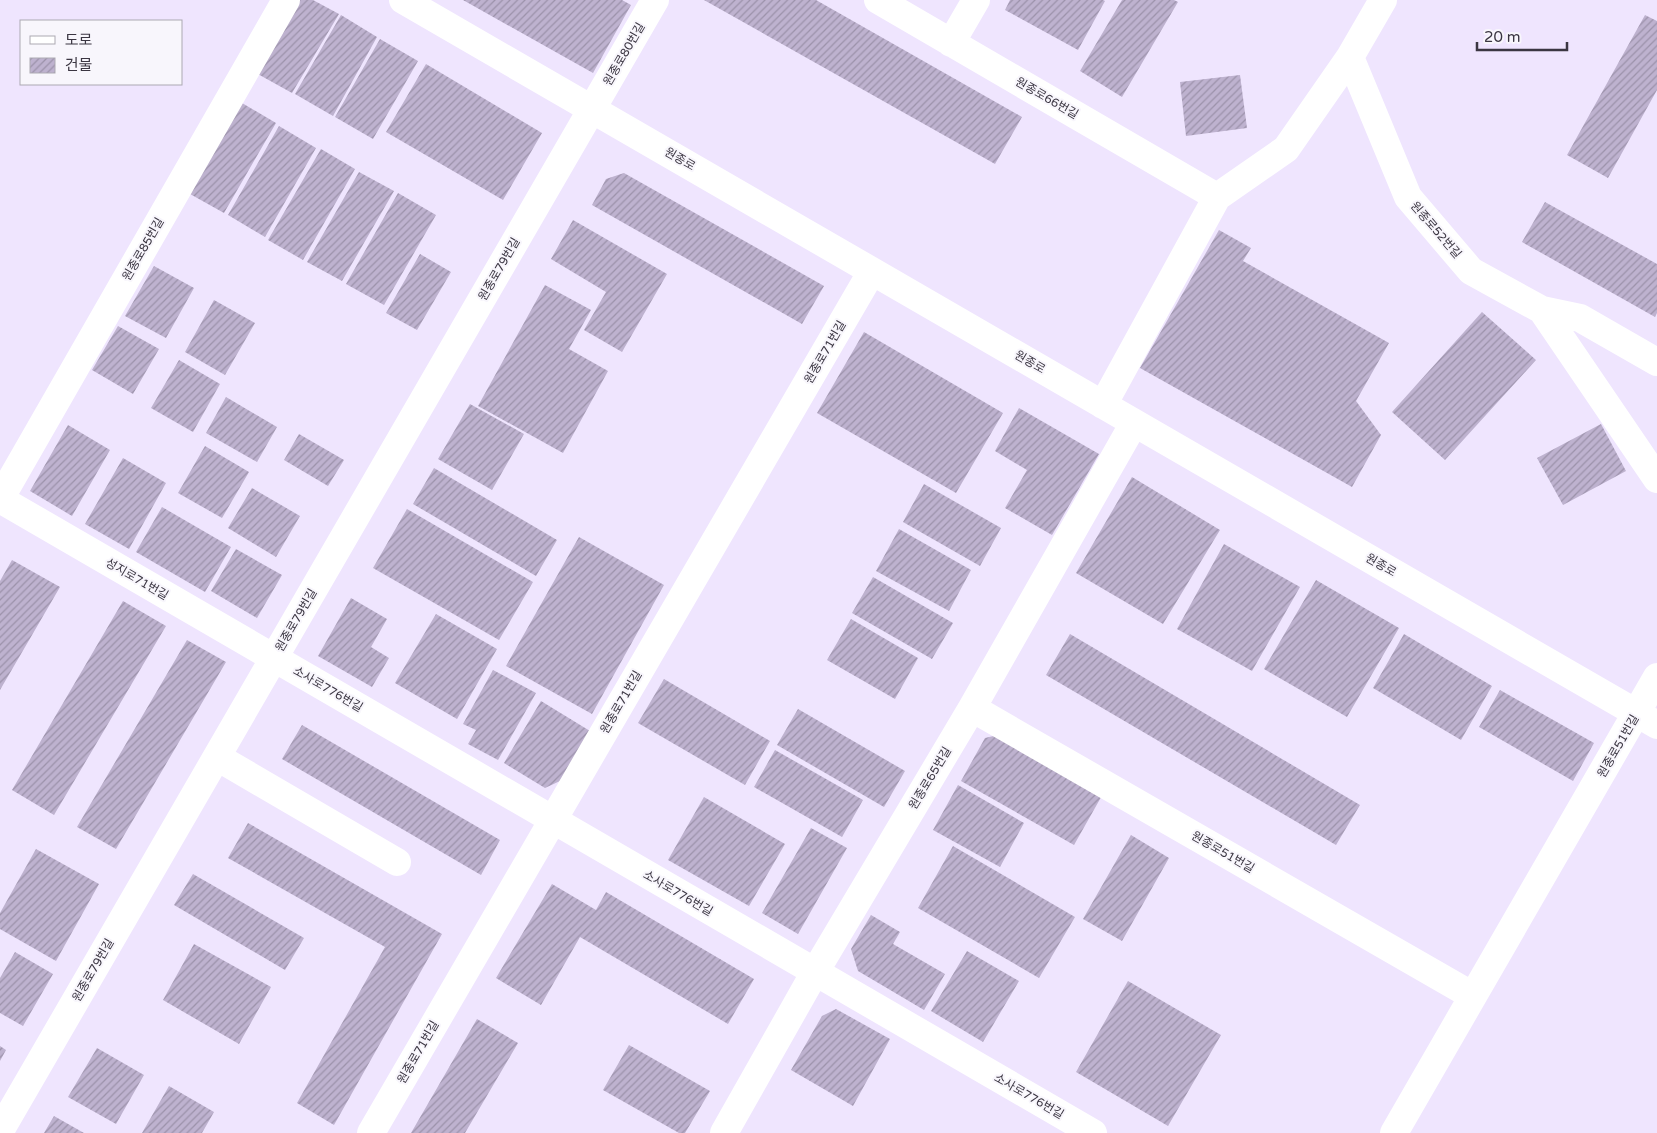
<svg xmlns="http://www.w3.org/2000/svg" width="1657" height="1133" viewBox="0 0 1657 1133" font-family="'Varela Round','Noto Sans KR',sans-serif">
  <defs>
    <pattern id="building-hatch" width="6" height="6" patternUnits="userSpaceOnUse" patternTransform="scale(1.25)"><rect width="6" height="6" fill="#beb2cf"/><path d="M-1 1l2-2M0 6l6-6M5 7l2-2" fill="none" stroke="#9c92aa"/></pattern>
  </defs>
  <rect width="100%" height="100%" fill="#efe5fe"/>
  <path fill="url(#building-hatch)" d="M299,0H313L339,14L292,93L256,73Z
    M463,0H622L631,5L593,73Z
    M704,0H816L1022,117L995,164Z
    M1010,0H1103L1105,1L1078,50L1005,10Z
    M1122,0H1174L1178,2L1122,97L1080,71Z
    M341,15L377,37L333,116L295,94Z
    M1645,15L1657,21V90L1608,178L1567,155Z
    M380,39L418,61L373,139L335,117Z
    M426,64L542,133L503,200L386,132Z
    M1240,75L1247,128L1186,136L1180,82Z
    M242,103L276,123L224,213L190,194Z
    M279,126L316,148L265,237L228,215Z
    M321,149L355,169L303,260L268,240Z
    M359,172L394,191L342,281L307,262Z
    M624,173L824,286L802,324L592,205L606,179Z
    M398,193L436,215L384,305L346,284Z
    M1545,202L1657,264V313L1655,317L1522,242Z
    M573,220L667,274L622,352L584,330L606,292L551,259Z
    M1219,230L1251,248L1243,261L1389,343L1356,401L1381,435L1352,487L1140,368Z
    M420,254L451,272L417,330L386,313Z
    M154,266L194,288L166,338L125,316Z
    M545,285L591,310L569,349L608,371L563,453L478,406Z
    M214,300L255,323L225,375L185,352Z
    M1482,312L1536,360L1445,460L1392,412Z
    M118,326L159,349L133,394L92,370Z
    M864,332L1003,413L956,493L817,413Z
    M179,360L220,384L193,432L151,408Z
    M226,397L277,427L257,462L206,433Z
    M470,404L524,434L492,490L438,459Z
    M1019,408L1099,454L1052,535L1005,508L1027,470L995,451Z
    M1601,424L1626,471L1563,505L1537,458Z
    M68,425L110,450L72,516L30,491Z
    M299,434L344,460L328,486L284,460Z
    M205,446L249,472L222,518L178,493Z
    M123,458L166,483L129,549L85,524Z
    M434,468L557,540L536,576L413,504Z
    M1132,477L1220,530L1163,624L1076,573Z
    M924,484L1001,528L980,566L903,522Z
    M252,488L300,516L276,557L228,528Z
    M162,507L231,547L205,592L136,552Z
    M407,509L533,582L499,640L373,568Z
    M899,529L971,570L949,611L876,571Z
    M579,537L664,585L592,714L506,666Z
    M1224,544L1300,587L1252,671L1177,629Z
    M236,549L282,575L257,618L211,591Z
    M12,560L60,587L0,690V581Z
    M873,577L953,623L932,659L852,613Z
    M1316,580L1399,628L1347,717L1264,669Z
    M351,598L387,619L371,647L389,658L372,687L318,656Z
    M123,601L166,626L54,815L12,790Z
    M436,614L497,649L457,719L395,683Z
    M851,619L918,658L895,699L827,660Z
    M1070,634L1360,805L1336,845L1046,675Z
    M1404,634L1492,686L1461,740L1373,688Z
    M187,640L226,662L116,849L77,827Z
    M493,670L536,693L498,760L468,744L476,730L463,724Z
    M664,679L770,741L745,785L638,723Z
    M1500,690L1594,743L1573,781L1479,727Z
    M541,701L590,731L560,781L545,788L504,763Z
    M798,709L905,771L884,807L777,745Z
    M302,725L500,840L481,875L282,759Z
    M1002,734L1104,792L1074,845L961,781L985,738Z
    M775,750L863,800L842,837L754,787Z
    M958,785L1024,823L1000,867L933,830Z
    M704,797L785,844L749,906L668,860Z
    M248,823L442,934L334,1125L297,1103L385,947L228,858Z
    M811,828L847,848L798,934L762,913Z
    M1131,835L1169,858L1122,941L1083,919Z
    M953,846L1075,917L1039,978L918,908Z
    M36,849L99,884L56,961L0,929V913Z
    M193,874L304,938L285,970L174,905Z
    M552,884L596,910L606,892L754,979L728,1024L580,937L541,1005L496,978Z
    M871,915L900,932L893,944L945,974L924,1010L858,971L851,949Z
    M194,944L271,987L239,1044L163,1000Z
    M967,951L1019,981L983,1042L931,1011Z
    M15,952L53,974L23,1026L0,1013V978Z
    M1128,981L1221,1035L1168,1126L1076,1072Z
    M836,1009L890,1039L853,1106L791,1070L822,1016Z
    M477,1019L518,1043L465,1133H411Z
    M629,1045L710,1091L685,1133H679L603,1090Z
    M0,1046L6,1050L0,1061Z
    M97,1048L144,1075L116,1124L68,1097Z
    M169,1086L214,1112L202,1133H142Z
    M54,1116L84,1133H44Z"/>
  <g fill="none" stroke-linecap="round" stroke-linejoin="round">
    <path stroke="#fff" stroke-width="28" d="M403,0L1657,725
      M878,0L1217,197
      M951,43L976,0
      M1350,57L1408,197L1471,271L1542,310L1580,318L1657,362
      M1542,310L1657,479
      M1103,405L1217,197L1286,149L1350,57L1383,0
      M0,499L1093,1133
      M0,499L286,0
      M972,708L1473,996
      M217,757L397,862
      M0,1131L655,0
      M371,1133L872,271
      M724,1133L815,972L972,708L1134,423
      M1394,1133L1657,677"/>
  </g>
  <g text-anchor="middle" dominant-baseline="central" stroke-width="4" stroke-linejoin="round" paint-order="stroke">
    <g font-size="12" fill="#3b3642" stroke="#f8f6fc">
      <text transform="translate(624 54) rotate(-60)">원종로80번길</text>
      <text transform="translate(1047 98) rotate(30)">원종로66번길</text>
      <text transform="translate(680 159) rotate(30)">원종로</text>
      <text transform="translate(1436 230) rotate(49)">원종로52번길</text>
      <text transform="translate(143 249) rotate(-60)">원종로85번길</text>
      <text transform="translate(499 269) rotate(-60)">원종로79번길</text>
      <text transform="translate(825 352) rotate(-60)">원종로71번길</text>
      <text transform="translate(1030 362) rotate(30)">원종로</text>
      <text transform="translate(1381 565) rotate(30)">원종로</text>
      <text transform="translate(137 579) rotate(30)">성지로71번길</text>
      <text transform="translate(296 620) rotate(-60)">원종로79번길</text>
      <text transform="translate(328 689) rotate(30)">소사로776번길</text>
      <text transform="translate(621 702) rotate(-60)">원종로71번길</text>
      <text transform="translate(1618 746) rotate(-60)">원종로51번길</text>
      <text transform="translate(930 778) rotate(-59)">원종로65번길</text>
      <text transform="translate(1223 852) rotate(30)">원종로51번길</text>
      <text transform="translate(678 893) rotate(30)">소사로776번길</text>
      <text transform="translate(93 970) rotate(-60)">원종로79번길</text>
      <text transform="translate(418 1052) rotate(-60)">원종로71번길</text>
      <text transform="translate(1029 1096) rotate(30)">소사로776번길</text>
    </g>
  </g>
  <rect x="20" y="20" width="162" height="65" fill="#f8f6fc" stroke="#aca9b2"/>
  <rect x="30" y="36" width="25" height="8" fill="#ffffff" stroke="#aca9b2"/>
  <text x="65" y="45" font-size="15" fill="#3b3642">도로</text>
  <rect x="30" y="58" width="25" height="15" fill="url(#building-hatch)" stroke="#aca9b2"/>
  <text x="65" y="70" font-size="15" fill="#3b3642">건물</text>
  <path d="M1477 42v8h90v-8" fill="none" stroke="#3b3642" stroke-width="2.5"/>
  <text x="1484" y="42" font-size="15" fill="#3b3642" stroke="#f8f6fc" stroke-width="4" paint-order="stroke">20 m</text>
</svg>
